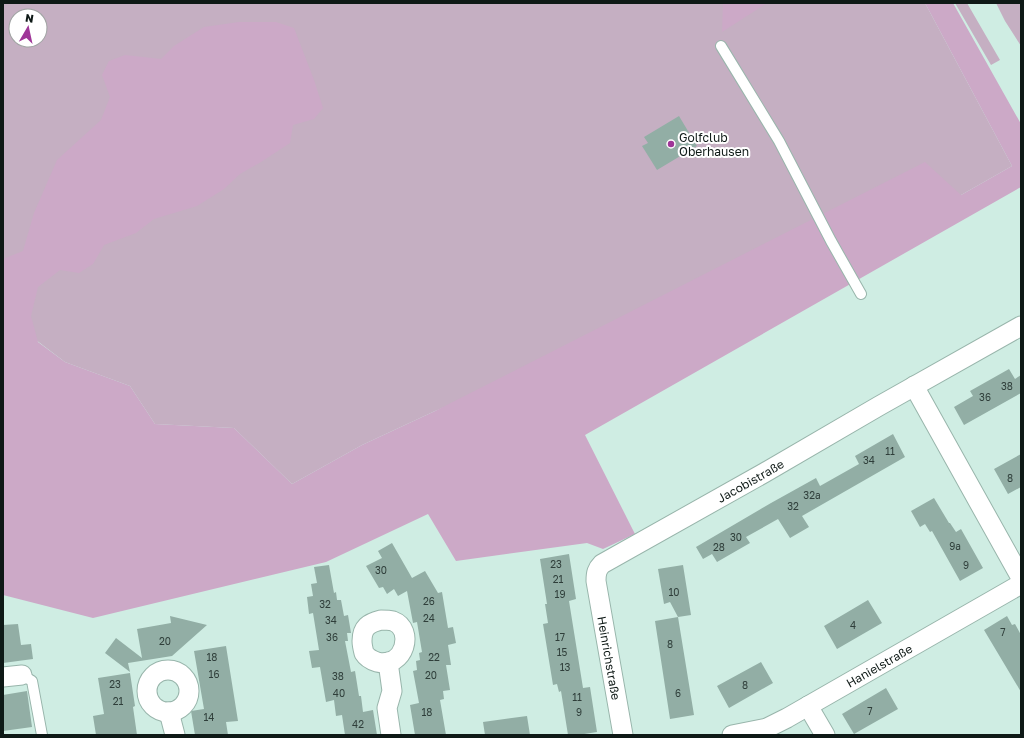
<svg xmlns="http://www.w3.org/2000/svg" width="1024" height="738" viewBox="0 0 1024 738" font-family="'Golos Text',sans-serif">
  <rect width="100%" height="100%" fill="#cfede3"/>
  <path fill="#c5afc2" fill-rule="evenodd" d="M3,3H925L1012,166L961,195L435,411L362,445L292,484L234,428L155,424L130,386L65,362L3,315ZM16,16H40V40H16Z
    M955,3H967L1000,60L991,65Z
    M996,3H1021V46L1005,21Z"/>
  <path fill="#cca9c7" d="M723,3H767L722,32Z
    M925,3H953L1021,124V187L585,435L635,534L603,549L587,543L456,561L428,514L326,562L93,618L3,595V259L23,251L34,213L57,160L101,120L110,97L102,75L109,61L125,55L161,59L174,46L204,27L239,22H276L294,28L314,80L323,108L314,119L293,125L290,143L261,162L240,174L224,189L197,206L154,219L136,233L104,245L93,264L79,273L60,270L38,287L31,316L38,342L65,362L130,386L155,424L234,428L292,484L362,445L435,411L925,162L961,195L1012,166Z"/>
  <path fill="#92aea5" d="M679,116L697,146L657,170L642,146L648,143L644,137Z
    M1009,369L1015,379L1021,375V393L964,425L954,407L973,396L970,391Z
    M893,434L905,457L802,516L809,527L790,538L778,519L746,537L750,543L717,562L712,554L703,559L696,547L771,503L816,478L820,486L859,464L855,456Z
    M1021,454V487L1008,494L994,469Z
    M934,498L949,523H950L956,532L961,529L983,568L960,581L932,531L930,532L925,524L920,527L911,511Z
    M392,543L412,578L425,571L438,593L442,592L448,628L453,627L456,643L448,645L451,665H446L450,690L443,691L444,699L440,700L446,735H415L410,705L419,703L413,671L417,670L416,661L420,660L419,653L422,652L417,622L413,623L407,591L398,596L394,589L387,594L383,587L379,588L366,566L382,558L378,551Z
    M569,554L576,599L569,601L583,688L590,687L597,732L578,735H568L561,691L559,692L557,684L553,685L543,624L548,623L545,604H547L540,559Z
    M329,565L334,593L336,592L337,600H341L344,616L348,615L351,633H347L348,641H345L351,672L355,671L359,696H361L363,712L373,710L377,735H345L342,715L336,716L334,700L326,702L320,667L312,668L309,651L319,650L313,613L309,614L307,597L313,596L311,584L317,583L314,567Z
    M683,565L691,615L678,617L670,602L664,604L658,569Z
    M868,600L882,623L837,649L824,626Z
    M170,616L207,625L172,656L128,663L130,672L105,653L116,638L142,658L137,629L171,623Z
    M1007,616L1012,625L1015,624L1021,635V692L984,630Z
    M678,617L694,715L670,719L655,621Z
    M18,624L21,645L31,644L33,659L3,663V625Z
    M226,646L238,721L226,722L228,735H195L191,711L204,709L194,651Z
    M761,662L773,683L729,708L717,686Z
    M130,673L135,706L133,707L137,735H96L93,716L104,714L98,678Z
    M886,688L898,709L854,734L842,714Z
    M27,691L32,727L3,731V695Z
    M527,716L530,735H485L483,722Z"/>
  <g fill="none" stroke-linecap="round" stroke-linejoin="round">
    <g stroke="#98b5ab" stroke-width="12">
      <path id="service" d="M721,46L779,141L831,241L861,294
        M22,675L32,681L42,735"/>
    </g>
    <g stroke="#98b5ab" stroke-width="21">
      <g id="minor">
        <path d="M914,386L1021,578"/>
        <path d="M381,620C385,620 389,620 393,621C415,629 405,669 377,662C371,660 367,658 364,653C363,649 362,645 362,641C362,627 369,623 381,620Z"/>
        <path d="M388,662L392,691L387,708L391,735"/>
        <circle cx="168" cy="691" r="21"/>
        <path d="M3,677L22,675"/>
        <path d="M808,706L825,735"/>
        <path d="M169,712L175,735"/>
        <path id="s1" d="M623,735L596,581C596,573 597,569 602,564L764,473L879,406L1021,326"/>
        <path id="s2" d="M732,735L767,728L787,718L1021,584"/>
      </g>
    </g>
    <use href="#service" stroke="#fff" stroke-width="10"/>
    <use href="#minor" stroke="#fff" stroke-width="19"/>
  </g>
  <circle fill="#9f3698" stroke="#fff" stroke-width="1.5" cx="671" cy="144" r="4"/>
  <g text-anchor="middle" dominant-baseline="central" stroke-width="4" stroke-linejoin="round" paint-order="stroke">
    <g font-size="10" fill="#2f3e3a">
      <text x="1007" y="386">38</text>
      <text x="985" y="397">36</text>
      <text x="890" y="451">11</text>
      <text x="869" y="460">34</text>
      <text x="1010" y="478">8</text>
      <text x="812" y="495">32a</text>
      <text x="793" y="506">32</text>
      <text x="736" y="537">30</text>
      <text x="955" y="546">9a</text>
      <text x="719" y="547">28</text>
      <text x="556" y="564">23</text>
      <text x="966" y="565">9</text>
      <text x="381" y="570">30</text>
      <text x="558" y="579">21</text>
      <text x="674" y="592">10</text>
      <text x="560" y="594">19</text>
      <text x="429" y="601">26</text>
      <text x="325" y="604">32</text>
      <text x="429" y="618">24</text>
      <text x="331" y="620">34</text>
      <text x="853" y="625">4</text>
      <text x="1003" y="632">7</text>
      <text x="332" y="637">36</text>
      <text x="560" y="637">17</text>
      <text x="165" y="641">20</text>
      <text x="670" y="644">8</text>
      <text x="562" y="652">15</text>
      <text x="212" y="657">18</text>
      <text x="434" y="657">22</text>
      <text x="565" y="667">13</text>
      <text x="214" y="674">16</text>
      <text x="431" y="675">20</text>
      <text x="338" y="676">38</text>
      <text x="115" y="684">23</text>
      <text x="745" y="685">8</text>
      <text x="339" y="693">40</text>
      <text x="678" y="693">6</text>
      <text x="577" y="697">11</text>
      <text x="118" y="701">21</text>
      <text x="870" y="711">7</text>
      <text x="427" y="712">18</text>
      <text x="579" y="712">9</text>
      <text x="209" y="717">14</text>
      <text x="358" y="724">42</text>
    </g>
    <g font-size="12" fill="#0e1916" stroke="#fff" text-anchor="start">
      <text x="679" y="137">Golfclub<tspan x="679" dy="14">Oberhausen</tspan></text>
    </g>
    <g font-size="12" fill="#0e1916" stroke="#fff">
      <text stroke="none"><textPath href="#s1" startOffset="345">Jacobistraße</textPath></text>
      <text transform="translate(609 658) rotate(80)">Heinrichstraße</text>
      <text stroke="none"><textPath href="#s2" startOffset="164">Hanielstraße</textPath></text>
    </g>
  </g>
  <rect width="1024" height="738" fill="none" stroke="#0e1916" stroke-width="8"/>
  <g transform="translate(28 28) rotate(9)"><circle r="19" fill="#ffffff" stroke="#9fa3a2"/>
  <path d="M0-3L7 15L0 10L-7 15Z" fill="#9f3698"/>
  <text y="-6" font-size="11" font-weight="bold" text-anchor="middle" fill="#0e1916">N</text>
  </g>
</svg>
